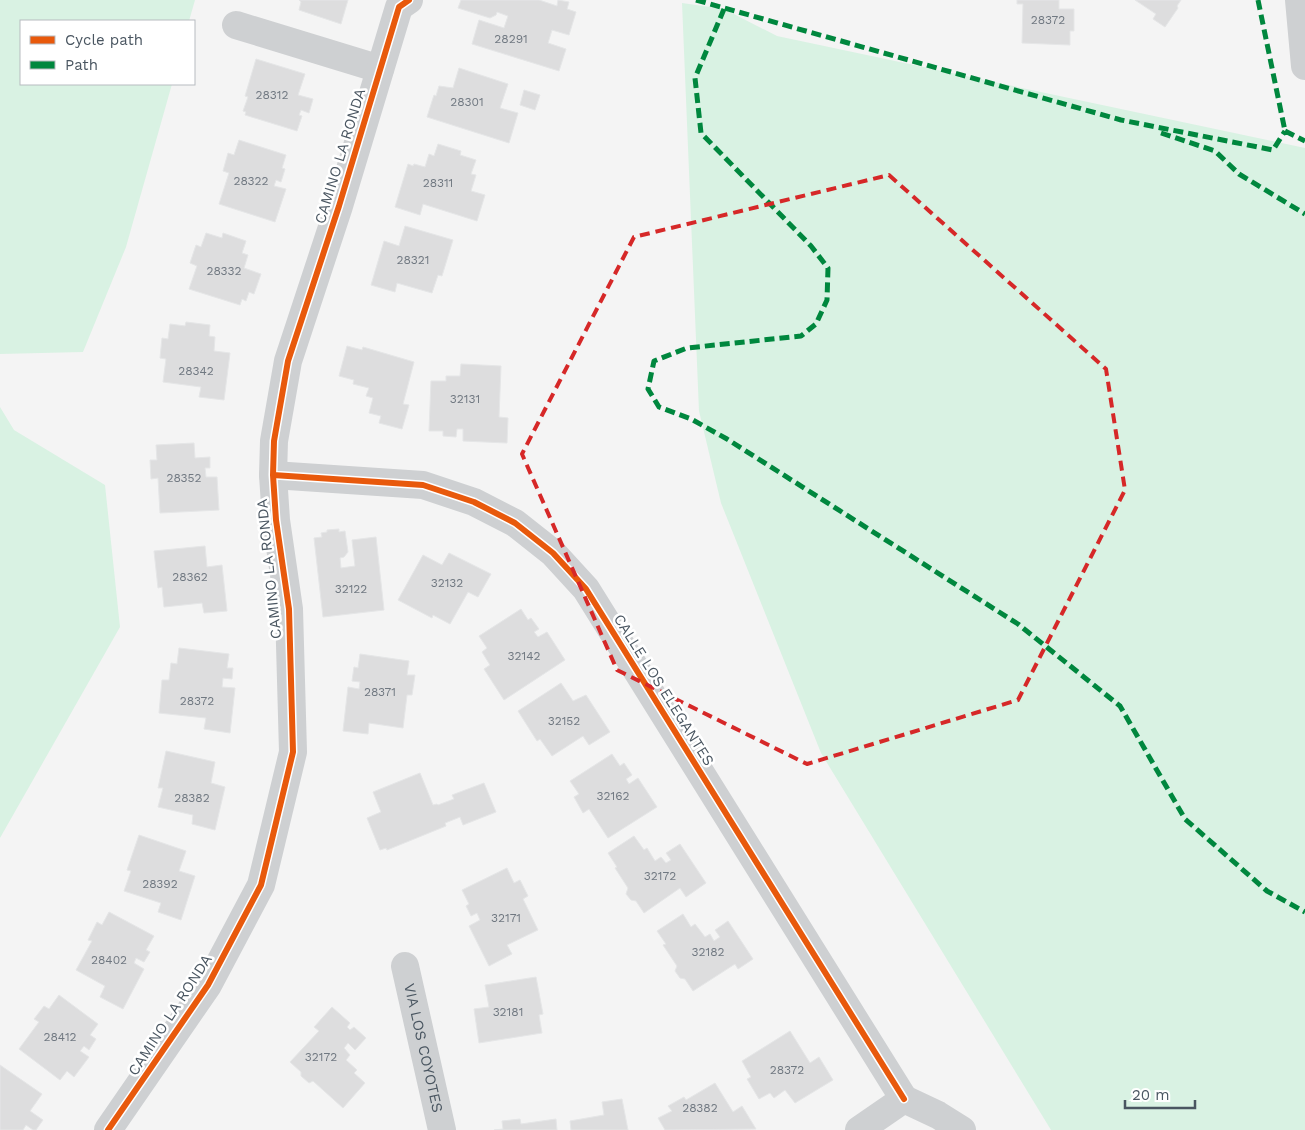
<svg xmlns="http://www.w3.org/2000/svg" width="1305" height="1130" viewBox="0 0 1305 1130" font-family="'Work Sans',sans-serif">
  <rect width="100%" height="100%" fill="#f4f4f4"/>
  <path fill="#d9f2e3" d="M0,0H195L189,21H21V84H172L126,247L83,352L0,354Z
    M682,3L724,9L777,36L1305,148V1130H1051L821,753L721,503L699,411Z
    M0,407L14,430L105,485L120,627L0,838Z"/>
  <path fill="#ddddde" stroke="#e5e6e7" d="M348,0L341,24L299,10L301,2L299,0Z
    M461,0H539L557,6L558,0L569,2L567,9L576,12L569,35L552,30L548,43L566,49L559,71L472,44L479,20L504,28L508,16L497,12L496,15L490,18L458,8Z
    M1017,0H1059V9H1074V31H1070V45L1022,43L1023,4H1017Z
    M1135,0H1181L1177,6L1178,8L1165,27L1153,19L1156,14Z
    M256,59L305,74L298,95L313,99L309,113L301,110L299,115L302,116L297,131L245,115L246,112L243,111L248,97L245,96Z
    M459,68L508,84L500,108L518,113L509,143L427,117L434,95L436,96L439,86L453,88Z
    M524,90L540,95L535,110L520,105Z
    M239,140L286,155L282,168L285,169L281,182L276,180L274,186L286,189L275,222L219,204L229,173L223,171L228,153L234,155Z
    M438,144L461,151L460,155L476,160L471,174L476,175L471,191L485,195L477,221L423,204L420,215L395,207L408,164L413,166L414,164L425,167L429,154L434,156Z
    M405,226L453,240L442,276L438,275L432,293L397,283L395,292L371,285L384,241L399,246Z
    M206,233L222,238L223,233L246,241L242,253L248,255L244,268L261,274L254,294L249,292L246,301L242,299L240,305L189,289L197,266L190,263L196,245L201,247Z
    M186,322L210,325L209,336L215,337L214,351L230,353L224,400L199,397L201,387L163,382L166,359L160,358L162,338L168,339L170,324L185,326Z
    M347,346L362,350L363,347L414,362L403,404L409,405L402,429L379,423L381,416L369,413L373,398L366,396L369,388L353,384L354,380L339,376Z
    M461,364L501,366L499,417L508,418L507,443L463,441V429H457L456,437L443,436V431H429L431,381H446V376H460Z
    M194,443L195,458L210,457V468H205L206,477H217L219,510L160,513L158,478L151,479L150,460H157L156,445Z
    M339,529V532L345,531L348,552L344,557L340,558L341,568L355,566L352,540L376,537L384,610L323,617L314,538L322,537L321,533L327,532V530Z
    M205,546L207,567L222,565L227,611L204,613L202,603L164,607L162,587L158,588L154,551Z
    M449,553L491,574L478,597L468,592L450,624L433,615L432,618L398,600L423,555L442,565Z
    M521,609L528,620L531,618L539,629L534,632L538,637L547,632L565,660L504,700L484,669L490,665L482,652L487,648L479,636Z
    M179,648L229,654L227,668H233L232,679L223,678L222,687L235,688L230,733L204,729L206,718L159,713L162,680H169L171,663L177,664Z
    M360,654L409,661L407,675H415L412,695H407L403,728L369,723L368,734L343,731L348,687L359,689L360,682L352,681L354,667L358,668Z
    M561,683L573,701L586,695L610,732L589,745L583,736L552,756L540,739L537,741L518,711Z
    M166,751L215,762L211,783L225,787L215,830L192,824L193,815L158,807L163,788H158Z
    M612,754L620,766L624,763L632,775L626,779L629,784L638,778L657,807L608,838L589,809L583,813L574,797L579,794L570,781Z
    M420,773L433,805L437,804L438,805L454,799L452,795L484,783L496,812L463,825L460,817L445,823L446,826L387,850L386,848L380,850L367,818L381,812L373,792Z
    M139,835L186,851L179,871L195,876L181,920L158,912L161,903L124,891L131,871L127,870Z
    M634,836L644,850L647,848L655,861L661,857L666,863L671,860L666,853L680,844L706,883L686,897L680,888L644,913L636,901L631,900L626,894L628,888L615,868L617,867L608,853Z
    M507,868L514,883L520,880L528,896L523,899L538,930L507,945L512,954L489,966L469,926L480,920L477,913L471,916L466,906L469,904L462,890Z
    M109,912L154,936L146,950L150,952L144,962L136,958L134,963L144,969L123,1009L100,997L105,986L76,970L92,941L88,940L97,922L102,925Z
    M683,914L691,927L695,924L705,937L710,934L714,941L720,937L715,930L728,921L753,959L738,969L735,964L693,991L685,979L680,978L675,971L677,966L663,945L666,944L657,931Z
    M536,977L543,1014L539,1015L542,1033L479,1043L474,1009L489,1007L485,985Z
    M59,995L98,1024L90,1035L96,1039L89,1050L84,1046L80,1051L89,1057L74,1077L67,1071L60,1080L19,1049L39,1022L34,1019L44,1006L49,1009Z
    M332,1007L350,1023L347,1027L350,1030L354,1027L366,1038L355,1050L348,1043L344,1048L350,1055L346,1060L357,1070L354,1073L365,1083L343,1108L313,1081L309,1083L301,1076V1072L290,1062L319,1031L314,1027Z
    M790,1031L810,1063L819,1057L833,1080L795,1103L785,1090L774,1098L770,1093L759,1099L747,1079L751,1077L742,1061Z
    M0,1065L42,1094L30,1111L43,1120L36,1130H33L26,1125L23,1130H0Z
    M715,1083L733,1112L742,1106L756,1129L665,1130L658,1118L672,1111L668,1106L684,1097L686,1100Z
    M622,1099L628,1130H571L570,1121L604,1115L602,1102Z
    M520,1119L521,1124L556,1119L557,1130H494L503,1129L502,1121Z"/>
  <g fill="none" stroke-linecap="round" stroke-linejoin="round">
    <g stroke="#ced0d2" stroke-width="28">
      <path d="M1299,0L1305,66"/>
      <path d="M236,25L380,69"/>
      <path d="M273,475L423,485L474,502L515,523L553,553L586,589L904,1099"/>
      <path id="s1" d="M405,966L442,1130"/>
      <path d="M904,1099L938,1115L962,1130"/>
      <path d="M108,1130L208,985L261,885L293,752L289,609L276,520L273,475L274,441L288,361L339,206L399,7L409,0"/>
      <path d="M859,1130L904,1099"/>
    </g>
    <path stroke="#00873e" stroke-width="5" stroke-dasharray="10 5" stroke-linecap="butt" d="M696,0L1121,120L1273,150L1285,131
      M1258,0L1285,131
      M724,9L695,78L701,133L811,246L828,268L827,300L816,324L801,336L687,348L654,361L648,389L659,407L691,419L727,439L1018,624L1120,706L1185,819L1267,891L1305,912
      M1285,131L1305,141
      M1161,133L1215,151L1239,174L1305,214"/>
    <g stroke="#fff" stroke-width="9">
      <path id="cycleway" d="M273,475L423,485L474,502L515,523L553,553L586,589L904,1099
        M108,1130L208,985L261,885L293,752L289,609L276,520L273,475L274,441L288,361L339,206L399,7L409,0"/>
    </g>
    <use href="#cycleway" stroke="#e8590c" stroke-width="6"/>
  </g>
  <path fill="none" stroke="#d62828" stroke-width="4" stroke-dasharray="10 6" stroke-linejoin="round" d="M889,175L1106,369L1125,490L1018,700L807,764L617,670L522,454L634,237Z"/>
  <g text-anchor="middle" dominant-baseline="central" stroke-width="5" stroke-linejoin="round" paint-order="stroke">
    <g font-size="12" fill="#707881">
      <text x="1048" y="20">28372</text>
      <text x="511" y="39">28291</text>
      <text x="272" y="95">28312</text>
      <text x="467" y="102">28301</text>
      <text x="251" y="181">28322</text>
      <text x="438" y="183">28311</text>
      <text x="413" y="260">28321</text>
      <text x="224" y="271">28332</text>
      <text x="196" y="371">28342</text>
      <text x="465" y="399">32131</text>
      <text x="184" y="478">28352</text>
      <text x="190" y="577">28362</text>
      <text x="447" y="583">32132</text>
      <text x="351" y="589">32122</text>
      <text x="524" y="656">32142</text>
      <text x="380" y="692">28371</text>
      <text x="197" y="701">28372</text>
      <text x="564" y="721">32152</text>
      <text x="613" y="796">32162</text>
      <text x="192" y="798">28382</text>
      <text x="660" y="876">32172</text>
      <text x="160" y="884">28392</text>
      <text x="506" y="918">32171</text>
      <text x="708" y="952">32182</text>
      <text x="109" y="960">28402</text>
      <text x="508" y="1012">32181</text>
      <text x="60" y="1037">28412</text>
      <text x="321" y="1057">32172</text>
      <text x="787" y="1070">28372</text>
      <text x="700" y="1108">28382</text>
    </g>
    <g font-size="15" fill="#4a5661" stroke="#fff">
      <text transform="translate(340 156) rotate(-73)">CAMINO LA RONDA</text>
      <text transform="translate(269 569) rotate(-96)">CAMINO LA RONDA</text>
      <text transform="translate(664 690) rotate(58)">CALLE LOS ELEGANTES</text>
      <text transform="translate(170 1015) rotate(-57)">CAMINO LA RONDA</text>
      <text stroke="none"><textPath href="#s1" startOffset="84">VIA LOS COYOTES</textPath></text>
    </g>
  </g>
  <rect x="20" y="20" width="175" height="65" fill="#ffffff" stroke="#b7bbc0"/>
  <rect x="30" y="36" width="25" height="8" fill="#e8590c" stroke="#b7bbc0"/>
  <text x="65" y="45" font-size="15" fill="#4a5661">Cycle path</text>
  <rect x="30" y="61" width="25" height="8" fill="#00873e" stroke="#b7bbc0"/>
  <text x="65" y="70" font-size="15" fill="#4a5661">Path</text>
  <path d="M1125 1100v8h70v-8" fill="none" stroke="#4a5661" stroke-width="2.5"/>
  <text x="1132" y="1100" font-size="15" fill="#4a5661" stroke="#ffffff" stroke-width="4" paint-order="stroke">20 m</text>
</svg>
